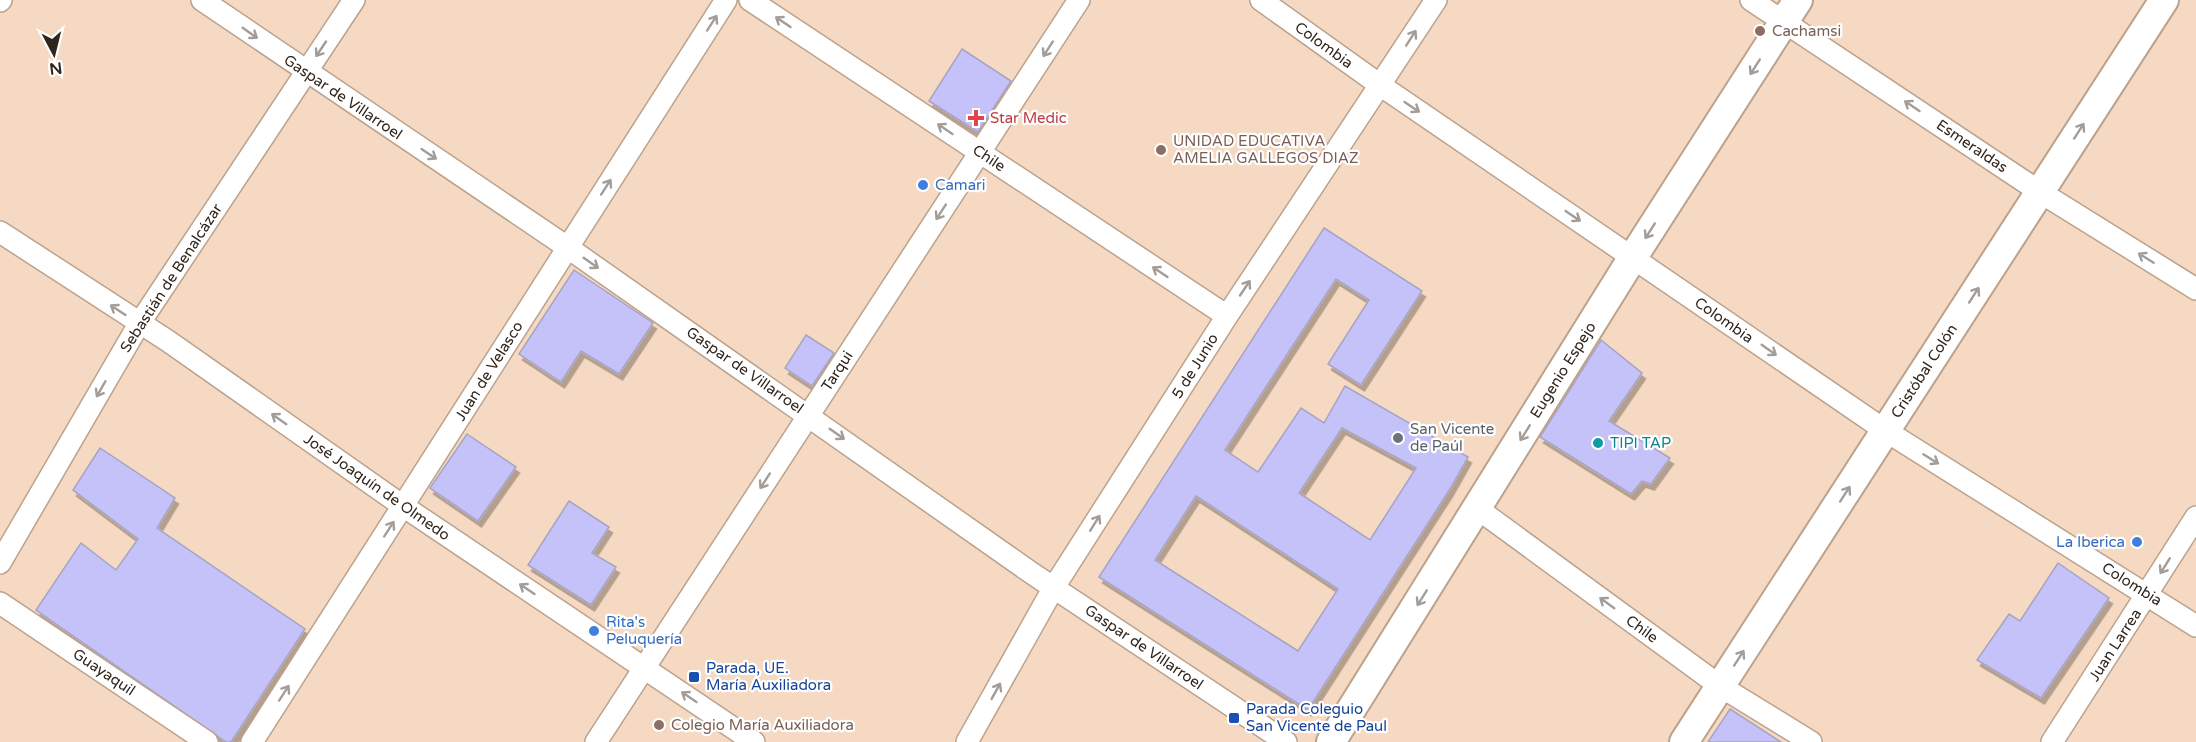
<svg xmlns="http://www.w3.org/2000/svg" width="2196" height="742" viewBox="0 0 2196 742" font-family="'Varela Round',sans-serif">
  <defs>
    <filter id="shadow"><feDropShadow dx="3.5" dy="6" stdDeviation="0" flood-color="#0004"/></filter>
  </defs>
  <rect width="100%" height="100%" fill="#f5d9c2"/>
  <path fill="#c5c1f9" stroke="#a6a4c2" stroke-width="1.5" fill-rule="evenodd" filter="url(#shadow)" d="M962,49L1011,81L978,132L929,101Z
    M1324,228L1422,291L1361,385L1328,364L1369,300L1336,279L1225,450L1258,472L1301,408L1324,423L1345,386L1468,457L1450,489L1308,710L1099,577ZM1342,428L1416,468L1370,540L1299,493ZM1196,496L1338,589L1298,651L1155,560Z
    M574,270L653,323L619,374L581,351L561,382L519,354Z
    M806,335L834,353L812,386L785,368Z
    M1601,340L1642,373L1609,421L1670,458L1651,484L1642,481L1631,494L1540,437Z
    M467,434L516,467L478,521L430,488Z
    M100,448L175,498L157,528L305,629L231,742H226L36,610L81,543L116,570L138,539L73,490Z
    M569,501L609,527L592,553L616,567L591,605L528,565Z
    M2058,563L2109,598L2041,698L1977,660L2009,614L2020,621Z
    M1730,709L1781,742H1708Z"/>
  <g fill="none" stroke-linecap="round" stroke-linejoin="round">
    <g stroke="#bca28c" stroke-width="24">
      <path id="street" d="M202,0L567,247L1033,574L1286,742
        M750,0L1227,316
        M1261,0L1380,85L1886,431L2196,626
        M1751,0L2040,192L2196,289
        M0,1L1,0
        M0,232L168,341L403,506L754,742
        M1478,509L1720,686L1811,742
        M0,563L139,324L354,0
        M0,603L207,742
        M252,742L726,0
        M596,742L1079,0
        M967,742L1054,587L1227,316L1436,0
        M2052,742L2196,517"/>
    </g>
    <g stroke="#bca28c" stroke-width="32">
      <path id="secondary" d="M1331,742L1633,257L1798,0
        M1684,742L2164,0"/>
    </g>
    <use href="#street" stroke="#fff" stroke-width="21"/>
    <use href="#secondary" stroke="#fff" stroke-width="28"/>
  </g>
  <defs><path id="oneway-shaft" d="M-6 0H5M1.5-3L5.5 0L1.5 3" fill="none" stroke-width="1.6" stroke-linecap="round" stroke-linejoin="round" transform="scale(1.5)"/></defs>
  <g stroke="#a29d99">
    <use href="#oneway-shaft" transform="translate(783 22) rotate(-146)"/>
    <use href="#oneway-shaft" transform="translate(712 23) rotate(-57)"/>
    <use href="#oneway-shaft" transform="translate(250 33) rotate(35)"/>
    <use href="#oneway-shaft" transform="translate(1411 38) rotate(-57)"/>
    <use href="#oneway-shaft" transform="translate(321 49) rotate(124)"/>
    <use href="#oneway-shaft" transform="translate(1048 49) rotate(123)"/>
    <use href="#oneway-shaft" transform="translate(1755 67) rotate(123)"/>
    <use href="#oneway-shaft" transform="translate(1912 106) rotate(-146)"/>
    <use href="#oneway-shaft" transform="translate(1412 107) rotate(34)"/>
    <use href="#oneway-shaft" transform="translate(945 129) rotate(-146)"/>
    <use href="#oneway-shaft" transform="translate(2079 131) rotate(-57)"/>
    <use href="#oneway-shaft" transform="translate(429 154) rotate(34)"/>
    <use href="#oneway-shaft" transform="translate(606 187) rotate(-57)"/>
    <use href="#oneway-shaft" transform="translate(941 212) rotate(123)"/>
    <use href="#oneway-shaft" transform="translate(1573 216) rotate(34)"/>
    <use href="#oneway-shaft" transform="translate(1650 231) rotate(123)"/>
    <use href="#oneway-shaft" transform="translate(2146 258) rotate(-148)"/>
    <use href="#oneway-shaft" transform="translate(591 263) rotate(35)"/>
    <use href="#oneway-shaft" transform="translate(1160 272) rotate(-146)"/>
    <use href="#oneway-shaft" transform="translate(1245 288) rotate(-56)"/>
    <use href="#oneway-shaft" transform="translate(1974 295) rotate(-57)"/>
    <use href="#oneway-shaft" transform="translate(118 310) rotate(-147)"/>
    <use href="#oneway-shaft" transform="translate(1769 350) rotate(35)"/>
    <use href="#oneway-shaft" transform="translate(101 389) rotate(120)"/>
    <use href="#oneway-shaft" transform="translate(279 419) rotate(-145)"/>
    <use href="#oneway-shaft" transform="translate(1525 433) rotate(122)"/>
    <use href="#oneway-shaft" transform="translate(837 434) rotate(35)"/>
    <use href="#oneway-shaft" transform="translate(1931 459) rotate(32)"/>
    <use href="#oneway-shaft" transform="translate(765 481) rotate(123)"/>
    <use href="#oneway-shaft" transform="translate(1845 494) rotate(-57)"/>
    <use href="#oneway-shaft" transform="translate(1095 523) rotate(-58)"/>
    <use href="#oneway-shaft" transform="translate(389 529) rotate(-57)"/>
    <use href="#oneway-shaft" transform="translate(2165 566) rotate(122)"/>
    <use href="#oneway-shaft" transform="translate(527 589) rotate(-146)"/>
    <use href="#oneway-shaft" transform="translate(1422 598) rotate(122)"/>
    <use href="#oneway-shaft" transform="translate(1607 603) rotate(-144)"/>
    <use href="#oneway-shaft" transform="translate(1739 658) rotate(-57)"/>
    <use href="#oneway-shaft" transform="translate(996 691) rotate(-61)"/>
    <use href="#oneway-shaft" transform="translate(284 693) rotate(-57)"/>
    <use href="#oneway-shaft" transform="translate(689 697) rotate(-146)"/>
  </g>
  <g fill="#8d6e63" stroke="#fff" stroke-width="2">
    <circle cx="1760" cy="31" r="6"/>
    <circle cx="1161" cy="150" r="6"/>
    <circle cx="659" cy="725" r="6"/>
  </g>
  <path fill="#e0444e" stroke="#fff" stroke-width="2" d="M973 109h6v6h6v6h-6v6h-6v-6h-6v-6h6z"/>
  <g fill="#3f7fe0" stroke="#fff" stroke-width="2">
    <circle cx="923" cy="185" r="6"/>
    <circle cx="2137" cy="542" r="6"/>
    <circle cx="594" cy="631" r="6"/>
  </g>
  <circle fill="#6b7280" stroke="#fff" stroke-width="2" cx="1398" cy="438" r="6"/>
  <circle fill="#0f9aa8" stroke="#fff" stroke-width="2" cx="1598" cy="443" r="6"/>
  <g fill="#1a4fb4" stroke="#fff" stroke-width="2">
    <rect x="688" y="671" width="12" height="12" rx="3"/>
    <rect x="1228" y="712" width="12" height="12" rx="3"/>
  </g>
  <g text-anchor="middle" dominant-baseline="central" stroke-width="4.5" stroke-linejoin="round" paint-order="stroke">
    <g font-size="15" fill="#785e54" stroke="#fff" text-anchor="start">
      <text x="1772" y="31">Cachamsi</text>
      <text x="1173" y="141">UNIDAD EDUCATIVA<tspan x="1173" dy="17">AMELIA GALLEGOS DIAZ</tspan></text>
      <text x="671" y="725">Colegio María Auxiliadora</text>
    </g>
    <g font-size="15" fill="#30261d" stroke="#fff">
      <text transform="translate(1324 45) rotate(36)">Colombia</text>
      <text transform="translate(343 97) rotate(34)">Gaspar de Villarroel</text>
      <text transform="translate(1972 146) rotate(34)">Esmeraldas</text>
      <text transform="translate(989 158) rotate(34)">Chile</text>
      <text transform="translate(171 278) rotate(-57)">Sebastián de Benalcázar</text>
      <text transform="translate(1724 320) rotate(35)">Colombia</text>
      <text transform="translate(1195 366) rotate(-58)">5 de Junio</text>
      <text transform="translate(745 370) rotate(35)">Gaspar de Villarroel</text>
      <text transform="translate(1563 370) rotate(-58)">Eugenio Espejo</text>
      <text transform="translate(489 371) rotate(-58)">Juan de Velasco</text>
      <text transform="translate(837 371) rotate(-57)">Tarqui</text>
      <text transform="translate(1924 371) rotate(-57)">Cristóbal Colón</text>
      <text transform="translate(377 487) rotate(35)">José Joaquín de Olmedo</text>
      <text transform="translate(2132 584) rotate(32)">Colombia</text>
      <text transform="translate(1642 629) rotate(36)">Chile</text>
      <text transform="translate(2115 645) rotate(-57)">Juan Larrea</text>
      <text transform="translate(1144 647) rotate(34)">Gaspar de Villarroel</text>
      <text transform="translate(104 672) rotate(34)">Guayaquil</text>
    </g>
    <g font-size="15" fill="#be3a42" stroke="#fff" text-anchor="start">
      <text x="990" y="118">Star Medic</text>
    </g>
    <g font-size="15" fill="#366cbe" stroke="#fff" text-anchor="start">
      <text x="935" y="185">Camari</text>
      <text x="2125" y="542" text-anchor="end">La Iberica</text>
      <text x="606" y="622">Rita's<tspan x="606" dy="17">Peluquería</tspan></text>
    </g>
    <g font-size="15" fill="#5b616d" stroke="#fff" text-anchor="start">
      <text x="1410" y="429">San Vicente<tspan x="1410" dy="17">de Paúl</tspan></text>
    </g>
    <g font-size="15" fill="#0d838f" stroke="#fff" text-anchor="start">
      <text x="1610" y="443">TIPI TAP</text>
    </g>
    <g font-size="15" fill="#164399" stroke="#fff" text-anchor="start">
      <text x="706" y="668">Parada, UE.<tspan x="706" dy="17">María Auxiliadora</tspan></text>
      <text x="1246" y="709">Parada Coleguio<tspan x="1246" dy="17">San Vicente de Paul</tspan></text>
    </g>
  </g>
  <g transform="translate(54 54) rotate(173)" stroke="#ffffff" stroke-width="4.5" paint-order="stroke">
  <path d="M0-4.5L10 22L0 15L-10 22Z" fill="#30261d"/>
  <text y="-9" font-size="16" font-weight="bold" text-anchor="middle" fill="#30261d">N</text>
  </g>
</svg>
